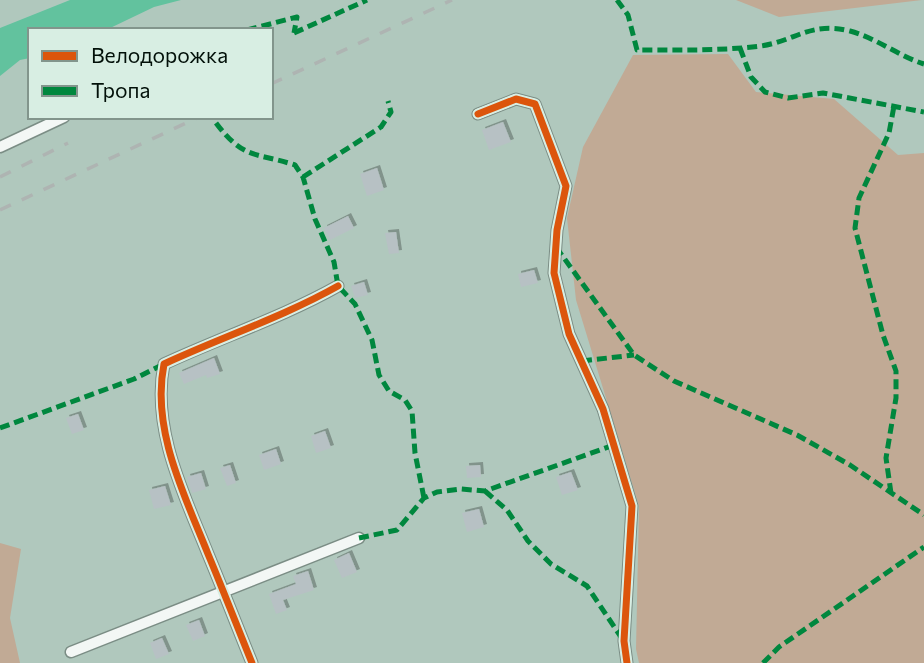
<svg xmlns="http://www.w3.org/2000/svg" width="924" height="663" viewBox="0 0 924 663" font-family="Commissioner,sans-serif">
  <defs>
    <filter id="shadow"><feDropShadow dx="3" dy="-3" stdDeviation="0" flood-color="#0004"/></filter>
  </defs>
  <rect width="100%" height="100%" fill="#b0c8bd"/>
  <path fill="#c1aa95" d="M736,0H922L779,17Z
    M728,54L756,92L834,99L898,155L924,153V663H639L636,649L639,506L576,300L567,218L583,147L633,55Z
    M0,543L21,549L10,618L20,663H0Z"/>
  <path fill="#62c29e" d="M70,0H181L154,7L106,30H30V58L20,60L0,76V28Z"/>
  <path fill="#b7c1c4" filter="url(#shadow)" d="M503,122L511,142L489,150L482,130Z
    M377,168L384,190L367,196L360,174Z
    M348,216L354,228L330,240L324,228Z
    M396,232L399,253L389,254L385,233Z
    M534,270L538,283L521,287L518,274Z
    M364,282L368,295L355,298L351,286Z
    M214,358L220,374L207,378L206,375L184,384L179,373Z
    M78,414L84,430L72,434L66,418Z
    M325,431L331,448L316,453L311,436Z
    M276,449L281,464L264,470L259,455Z
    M230,465L236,483L227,486L220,468Z
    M480,465L481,477L467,478L466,466Z
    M571,472L578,490L562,495L556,477Z
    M201,473L206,489L192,493L187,477Z
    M165,486L171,505L154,509L149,490Z
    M479,509L484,527L467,532L462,513Z
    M349,553L357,572L342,578L334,560Z
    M308,571L314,590L283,600L287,610L276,614L269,594L296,584L293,576Z
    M199,620L205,636L193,641L186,625Z
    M162,638L169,654L156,659L150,643Z"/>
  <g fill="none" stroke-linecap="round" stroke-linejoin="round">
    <g stroke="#7b8d85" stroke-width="13">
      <path id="street" d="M478,114L516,99L535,104L566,186L557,230L554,273L569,334L603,409L632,506L624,641L627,663
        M0,147L64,117
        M71,652L359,538
        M252,663C237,626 223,590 208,554C184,494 151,429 164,364C222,337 283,317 338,286"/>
    </g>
    <use href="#street" stroke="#f3f7f5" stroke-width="10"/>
    <path stroke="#aeb4b2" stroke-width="3.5" stroke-dasharray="12 12" stroke-linecap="butt" d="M271,84L452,0
      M0,177L68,143
      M0,210L199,117"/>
    <path stroke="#00873e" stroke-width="5" stroke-dasharray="10 5" stroke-linecap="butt" d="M617,0L628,15L637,50C679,50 720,51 761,46C795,41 811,21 850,31C876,38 899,56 924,64
      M247,30L297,17L294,33
      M294,33L367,0
      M740,48L751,77L765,92L788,98L823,93L924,112
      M216,123C244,160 255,152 295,165L303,177L315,219L334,262L338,286L355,304L372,340L379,375L389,391L405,400L412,411L415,453L424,498
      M303,177L381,127L391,112L388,101
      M556,247L634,355L674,381L797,435L850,465L924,515
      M582,361L634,355
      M0,428L134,379L164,364
      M485,491L507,510L528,541L551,564L587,586L623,640
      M891,493L886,458L896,398V371L883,335L855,228L859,198L889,133L894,106
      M359,538L397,530L424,498L437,492L461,489L485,491L614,445
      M763,663L779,647L924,547"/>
    <g stroke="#d8eee3" stroke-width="11">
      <path id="cycleway" d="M478,114L516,99L535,104L566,186L557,230L554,273L569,334L603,409L632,506L624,641L627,663
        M252,663C237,626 223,590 208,554C184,494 151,429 164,364C222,337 283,317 338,286"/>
    </g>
    <use href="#cycleway" stroke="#dc550c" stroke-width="7"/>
  </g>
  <rect x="28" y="28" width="245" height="91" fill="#d8eee3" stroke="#82958c" stroke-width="2"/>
  <rect x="42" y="51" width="35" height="10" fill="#dc550c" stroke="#82958c" stroke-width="2"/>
  <text x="91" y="63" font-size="21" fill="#021009">Велодорожка</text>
  <rect x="42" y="86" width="35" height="10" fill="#00873e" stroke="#82958c" stroke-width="2"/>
  <text x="91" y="98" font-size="21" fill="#021009">Тропа</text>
</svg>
